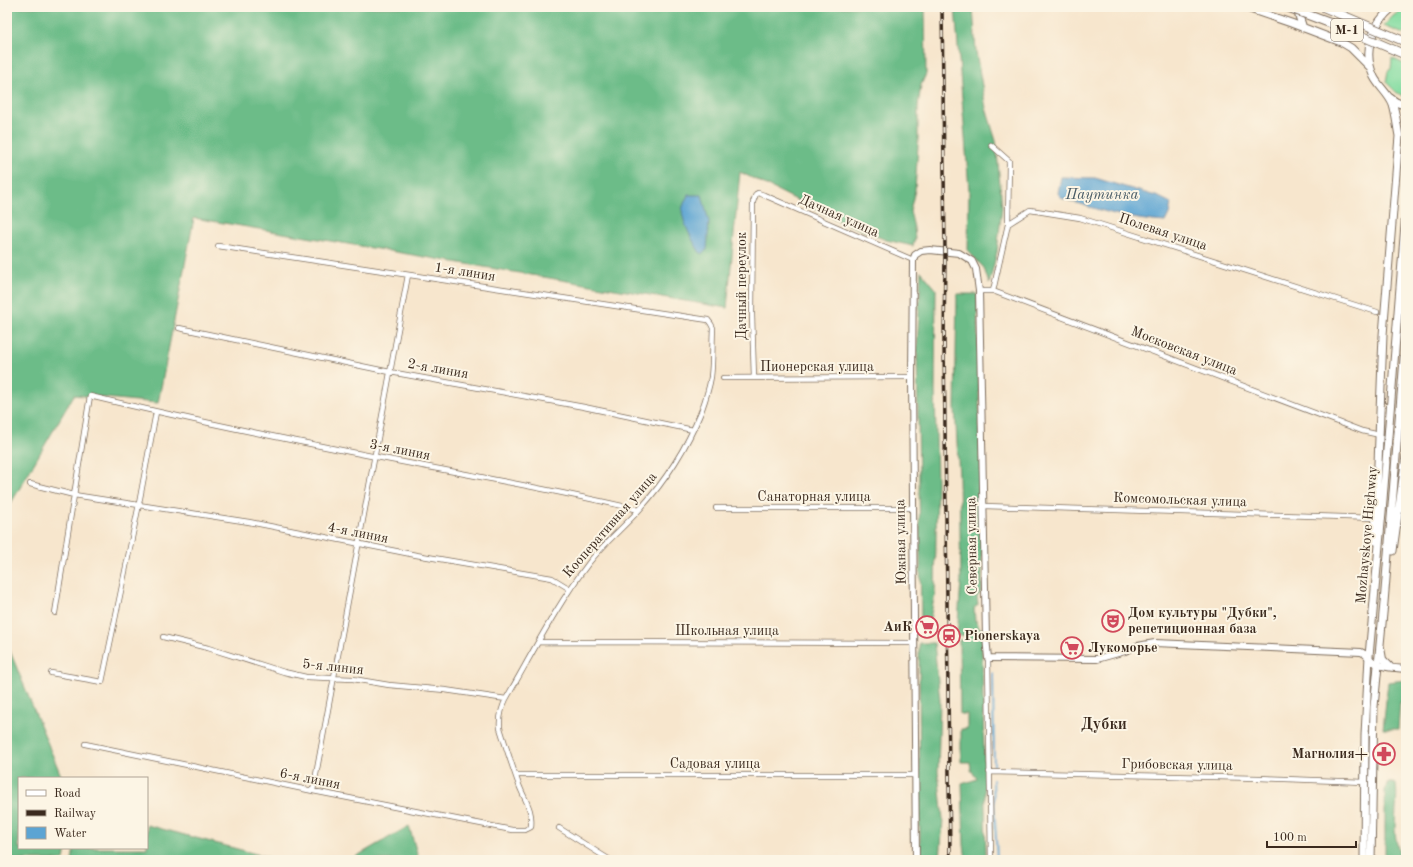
<svg xmlns="http://www.w3.org/2000/svg" width="1413" height="867" viewBox="0 0 1413 867" font-family="'Old Standard TT',serif">
  <rect width="100%" height="100%" fill="#fcf5e5"/>
  <filter id="ink" filterUnits="userSpaceOnUse"><feTurbulence type="fractalNoise" baseFrequency=".025" numOctaves="2"/><feDisplacementMap in="SourceGraphic" scale="8" xChannelSelector="R" yChannelSelector="G"/><feConvolveMatrix kernelMatrix="1 2 1 2 8 2 1 2 1" color-interpolation-filters="sRGB"/></filter>
  <filter id="wash" filterUnits="userSpaceOnUse"><feTurbulence type="fractalNoise" baseFrequency=".012" numOctaves="4" result="noise"/><feDisplacementMap in="SourceGraphic" scale="16" xChannelSelector="R" yChannelSelector="G"/><feGaussianBlur stdDeviation="0.9" result="paint"/><feColorMatrix in="noise" values="0 0 0 0 0 0 0 0 0 0 0 0 0 0 0 0 0 1.4 0 .05"/><feComposite in="paint" operator="in"/></filter>
  <g filter="url(#wash)">
    <rect width="100%" height="100%" fill="#f7e6cd"/>
    <path fill="#85dda2" stroke="#608460" d="M1406,7V35L1384,26L1393,16Z
      M1392,58L1406,65V98L1396,92L1386,82L1388,71L1391,69Z"/>
    <path fill="#6cbc88" stroke="#547353" d="M7,7H925L926,74L921,85L918,106V145L915,190L910,211L914,228L915,239L913,246L886,240L837,220L740,172L727,308L194,218L158,403L74,395L7,510Z
      M955,7H973L976,52L986,108L996,141L1002,207L997,252L989,284L984,268L968,251L969,190Z
      M921,271L936,289L935,390L937,482L935,593L930,619L921,620L917,349Z
      M957,294H977L982,533V591L977,597L978,605L974,608L975,621H977L978,628L984,629L982,649L986,860H966L964,845L962,784L977,779L971,770L970,762H961V729H967V714H960L959,640H969L968,635L957,636L961,581L959,477L955,408Z
      M919,643H934L940,701L938,772L943,819L940,860H920Z
      M7,644L62,778H19V848H66L64,860H7Z
      M1406,680L1405,702H1400L1398,729H1383L1388,682Z
      M1387,783H1396C1398,798 1395,814 1395,829C1395,840 1399,850 1400,860H1385V791Z
      M147,825L279,860H72L74,848H147Z
      M409,826L419,860H350Z"/>
    <path fill="#5ca4d3" stroke="#4c6778" d="M1061,177L1095,178L1159,197L1171,203L1169,214L1165,222C1129,220 1095,209 1061,198L1058,193Z
      M688,195H702L709,222L707,250L701,254C694,244 682,222 682,210C683,205 686,199 688,195Z"/>
    <g fill="none" stroke-linecap="round" stroke-linejoin="round">
      <path stroke="#5ca4d3" stroke-width="2" d="M993,673L994,766
        M993,780L997,860"/>
    </g>
  </g>
  <g filter="url(#ink)">
    <g fill="none" stroke-linecap="round" stroke-linejoin="round">
      <g stroke="#7d6c5b" stroke-width="6">
        <path id="minor" d="M991,145L1009,161L1008,224
          M979,291H993L1362,431L1380,435
          M993,291L1008,224L1030,210L1080,218L1377,312
          M179,328L390,372L584,407L693,430
          M723,378L912,377
          M754,378L752,315L753,202L756,194L758,193L764,195L913,260
          M30,484L74,495L249,522L416,555L552,578L570,589
          M984,506L1376,518
          M716,508H913
          M55,613L90,396C210,425 333,449 455,472C516,484 578,495 639,510
          M163,637L208,648L284,672L306,677L353,679L389,685L445,690L506,699
          M539,642L914,643
          M988,658L991,860
          M51,673L102,682L138,509L156,412
          M85,744L313,791L512,830H525L531,827C533,809 525,801 519,785C512,766 506,747 500,728C499,717 501,709 506,699C532,654 556,606 588,564C603,544 623,528 640,509C667,479 686,449 701,412C705,401 709,389 711,377C713,361 712,344 713,328L711,324L708,320L218,246
          M989,772L1259,778L1365,782
          M516,775H915
          M313,791L408,275
          M559,828L610,860"/>
      </g>
      <g stroke="#7d6c5b" stroke-width="8">
        <path id="tertiary" d="M1381,648L1383,659L1390,666
          M916,860L912,377L913,260L915,255L921,251L930,250L959,253L972,261L976,269L979,291L986,637L988,658L1097,659L1125,651L1137,646L1155,643L1361,652C1367,654 1369,659 1374,662C1381,668 1397,668 1406,669"/>
      </g>
      <g stroke="#7d6c5b" stroke-width="9">
        <path id="primary" d="M1244,7L1291,23L1341,42L1351,48L1370,67
          M1299,7V16L1303,28
          M1366,7L1392,8
          M1389,97L1396,102L1406,106
          M1375,541L1383,335L1399,136C1397,126 1396,115 1393,105C1389,94 1379,87 1374,77C1362,51 1372,24 1393,7
          M1393,551L1406,456
          M1364,860L1365,735L1369,656L1382,512L1406,212
          M1371,860L1374,707L1384,603L1406,335"/>
      </g>
      <use href="#minor" stroke="#fff" stroke-width="4.5"/>
      <use href="#tertiary" stroke="#fff" stroke-width="6"/>
      <use href="#primary" stroke="#fff" stroke-width="7"/>
      <g stroke="#3b2a1e" stroke-width="3.5">
        <path id="rail" d="M942,7L945,252L944,343L950,860"/>
      </g>
      <use href="#rail" stroke="#fcf5e5" stroke-width="2" stroke-dasharray="6" stroke-linecap="butt"/>
      <g stroke="#7d6c5b" stroke-width="10" stroke-linecap="butt">
        <path id="trunk-bridge" d="M1287,7L1343,28L1406,55
          M1323,7L1406,42"/>
      </g>
      <use href="#trunk-bridge" stroke="#fff" stroke-width="8"/>
    </g>
  </g>
  <defs>
    <g id="theatre-ring" transform="scale(1.15)"><circle r="9.5" fill="#fcf5e5" stroke="#d1495b" stroke-width="1.5"/><path d="M-5-5.5Q0-4 5-5.5V0Q5 5 0 6Q-5 5-5 0ZM-3.3-2.5H-1v1.5H-3.3ZM1-2.5H3.3v1.5H1ZM-2.8 1Q0 5.5 2.8 1Z" fill="#d1495b"/></g>
    <g id="supermarket-ring" transform="scale(1.15)"><circle r="9.5" fill="#fcf5e5" stroke="#d1495b" stroke-width="1.5"/><path d="M-6-5.5h2.5l.6 2H6L4.5 2H-2.5L-4.4-4H-6ZM-1.5 3.2a1.3 1.3 0 1 0 .1 0ZM3 3.2a1.3 1.3 0 1 0 .1 0Z" fill="#d1495b"/></g>
    <g id="station-ring" transform="scale(1.15)"><circle r="9.5" fill="#fcf5e5" stroke="#d1495b" stroke-width="1.5"/><path d="M-3-6H3Q5-6 5-4V2Q5 4 3 4L4.5 6H3L1.5 4h-3L-3 6H-4.5L-3 4Q-5 4-5 2V-4Q-5-6-3-6ZM-3.5-4v3h7v-3ZM-3.5 1v1.5H-2V1ZM2 1v1.5H3.5V1Z" fill="#d1495b"/></g>
    <g id="pharmacy-ring" transform="scale(1.15)"><circle r="9.5" fill="#fcf5e5" stroke="#d1495b" stroke-width="1.5"/><path d="M-2-6h4v4h4v4h-4v4h-4v-4h-4v-4h4Z" fill="#d1495b"/></g>
  </defs>
  <g fill-rule="evenodd">
    <use href="#theatre-ring" x="1113" y="621"/>
    <use href="#supermarket-ring" x="927" y="627"/>
    <use href="#station-ring" x="949" y="636"/>
    <use href="#supermarket-ring" x="1072" y="648"/>
    <use href="#pharmacy-ring" x="1384" y="754"/>
  </g>
  <g text-anchor="middle" dominant-baseline="central" stroke-width="4" stroke-linejoin="round" paint-order="stroke">
    <rect fill="#fcf5e5" stroke="#75675a" stroke-width="1" x="1331" y="19" width="32" height="22" rx="3"/>
    <g font-size="13" font-weight="bold" fill="#3b2a1e">
      <text x="1347" y="30">М-1</text>
    </g>
    <g font-size="14" fill="#3b2a1e" stroke="#fcf5e5">
      <text transform="translate(839 216) rotate(24)">Дачная улица</text>
      <text transform="translate(1163 232) rotate(18)">Полевая улица</text>
      <text transform="translate(465 272) rotate(9)">1-я линия</text>
      <text transform="translate(742 286) rotate(-90)">Дачный переулок</text>
      <text transform="translate(1184 351) rotate(21)">Московская улица</text>
      <text x="817" y="367">Пионерская улица</text>
      <text transform="translate(438 369) rotate(10)">2-я линия</text>
      <text transform="translate(400 450) rotate(11)">3-я линия</text>
      <text x="814" y="497">Санаторная улица</text>
      <text transform="translate(1180 500) rotate(2)">Комсомольская улица</text>
      <text transform="translate(610 525) rotate(-49)">Кооперативная улица</text>
      <text transform="translate(358 533) rotate(11)">4-я линия</text>
      <text transform="translate(1367 535) rotate(-85)">Mozhayskoye Highway</text>
      <text transform="translate(901 542) rotate(-91)">Южная улица</text>
      <text transform="translate(972 546) rotate(-91)">Северная улица</text>
      <text x="727" y="631">Школьная улица</text>
      <text transform="translate(333 667) rotate(6)">5-я линия</text>
      <text x="715" y="764">Садовая улица</text>
      <text transform="translate(1177 765) rotate(1)">Грибовская улица</text>
      <text transform="translate(310 779) rotate(11)">6-я линия</text>
    </g>
    <g font-size="14" font-weight="bold" fill="#3b2a1e" stroke="#fcf5e5" text-anchor="start">
      <text x="1128" y="613">Дом культуры "Дубки",<tspan x="1128" dy="16">репетиционная база</tspan></text>
      <text x="912" y="627" text-anchor="end">АиК</text>
      <text x="964" y="636">Pionerskaya</text>
      <text x="1088" y="648">Лукоморье</text>
      <text x="1368" y="754" text-anchor="end">Магнолия+</text>
    </g>
    <g font-size="15" font-style="italic" fill="#485b66" stroke="#fcf5e5">
      <text x="1102" y="195">Паутинка</text>
    </g>
    <g font-size="16" font-weight="bold" fill="#3b2a1e" stroke="#fcf5e5">
      <text x="1104" y="725">Дубки</text>
    </g>
  </g>
  <rect width="1413" height="867" fill="none" stroke="#fcf5e5" stroke-width="24"/>
  <rect x="18" y="777" width="130" height="72" fill="#fcf5e5" stroke="#afa495"/>
  <rect x="26" y="790" width="20" height="6" fill="#ffffff" stroke="#afa495"/>
  <text x="54" y="797" font-size="12" fill="#3b2a1e">Road</text>
  <rect x="26" y="810" width="20" height="6" fill="#3b2a1e" stroke="#afa495"/>
  <text x="54" y="817" font-size="12" fill="#3b2a1e">Railway</text>
  <rect x="26" y="827" width="20" height="12" fill="#5ca4d3" stroke="#afa495"/>
  <text x="54" y="837" font-size="12" fill="#3b2a1e">Water</text>
  <path d="M1267 841v6h89v-6" fill="none" stroke="#3b2a1e" stroke-width="2"/>
  <text x="1273" y="841" font-size="12" fill="#3b2a1e" stroke="#fcf5e5" stroke-width="3" paint-order="stroke">100 m</text>
</svg>
